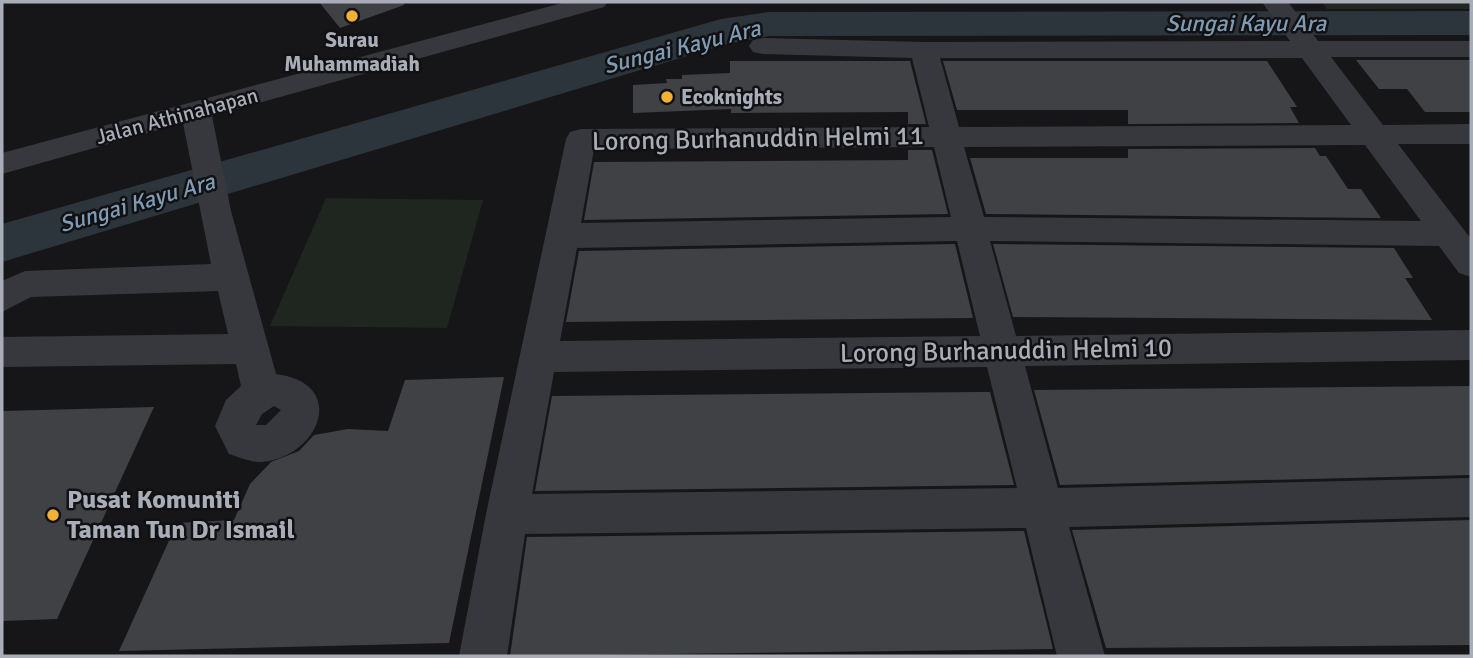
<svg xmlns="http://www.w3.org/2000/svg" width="1473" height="658" viewBox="0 0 1473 658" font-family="Signika,sans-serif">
  <rect width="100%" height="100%" fill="#161618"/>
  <path fill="#1e261f" d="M1322,2H1471V9H1327Z
    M326,198L483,200L447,328L270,326Z"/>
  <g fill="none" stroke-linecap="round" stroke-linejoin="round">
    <path fill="#2c353c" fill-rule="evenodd" d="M1471,11V35L769,36L727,44L2,262V224L721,19L769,12Z"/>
  </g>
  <path fill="#404145" d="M319,2H404V5L340,28Z
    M1356,60H1471V112H1425L1407,89H1379Z
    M730,61H910L926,124H908V112L731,113V109L633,113V85L667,83L666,79H682V75L730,73Z
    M943,61H1267L1297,107H1290L1299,123L1128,124V110H957Z
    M1315,148L1320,156H1326L1348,189H1361L1381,218L986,214L970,158H1128V149Z
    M908,150H932L948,214L584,220L594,162L908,160Z
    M955,244L973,318L566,322L579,251Z
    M993,244L1394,248L1413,278H1405L1432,320L1013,317Z
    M504,377L449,643L119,651L177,523L234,520L250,484L271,462L299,451L314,435L348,429L388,431L405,380Z
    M1471,386V475L1060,485L1034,390Z
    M977,392H990L1014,485L535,491L552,396Z
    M154,407L57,619L2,621V411Z
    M1471,520V645L1106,648L1072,530Z
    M1024,531L1053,649L510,656L527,537Z"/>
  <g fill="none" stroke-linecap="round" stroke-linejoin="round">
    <path fill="#37383d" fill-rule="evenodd" d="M566,2H608L604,7L212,116L231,211L276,374C351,384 317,459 261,462C250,462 238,457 229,454L215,426L226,400L241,386L236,364L2,367V337L228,334L218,291L31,297L2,312V281L25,271L211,264L183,123L2,174V153ZM274,406L281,410L266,425H256L262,414Z
      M1262,2H1288L1318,41H1471V57H1331L1383,125L1471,124V144H1398L1471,239V277L1459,273L1439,246L990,241L1016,336L1471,330V360L1025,366L1058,488L1471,478V517L1069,527L1105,656H1057L1026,528L525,534L507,656H459L486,514L566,139L570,132L581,129L929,127L912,58L763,54L753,52L749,46L753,40L763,38L924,42L1290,41ZM940,58H1302L1351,125L959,127ZM1365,145L1421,221L984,217L964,147ZM934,147L951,217L581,223L594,149ZM957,241L980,336L560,341L577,248ZM987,367L1017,488L532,494L554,372Z"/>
  </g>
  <g fill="#f2b134" stroke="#111113" stroke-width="2.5">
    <circle cx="352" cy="16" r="7"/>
    <circle cx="667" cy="97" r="7"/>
    <circle cx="53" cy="515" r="7"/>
  </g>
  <g text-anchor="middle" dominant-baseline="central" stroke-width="5" stroke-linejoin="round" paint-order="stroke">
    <g font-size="21" font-weight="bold" fill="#a8adb8" stroke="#111113">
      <text x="352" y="40">Surau<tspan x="352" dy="24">Muhammadiah</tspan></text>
      <text x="681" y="97" text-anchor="start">Ecoknights</text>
    </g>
    <g font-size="21" fill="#a8adb8" stroke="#111113">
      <text transform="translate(177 116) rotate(-15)">Jalan Athinahapan</text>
    </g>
    <g font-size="23" font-style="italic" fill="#7f9bb3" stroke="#111113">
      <text x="1246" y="23">Sungai Kayu Ara</text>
      <text transform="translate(682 47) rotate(-14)">Sungai Kayu Ara</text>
      <text transform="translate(137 203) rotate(-16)">Sungai Kayu Ara</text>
    </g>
    <g font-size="26" fill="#a8adb8" stroke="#111113">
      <text transform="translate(758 139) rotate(-1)">Lorong Burhanuddin Helmi 11</text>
      <text transform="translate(1006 351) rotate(-1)">Lorong Burhanuddin Helmi 10</text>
    </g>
    <g font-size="26" font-weight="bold" fill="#a8adb8" stroke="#111113" text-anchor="start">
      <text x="67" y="500">Pusat Komuniti<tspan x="67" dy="30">Taman Tun Dr Ismail</tspan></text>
    </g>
  </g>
  <rect width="1473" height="658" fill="none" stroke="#a8adb8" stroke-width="7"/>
</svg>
